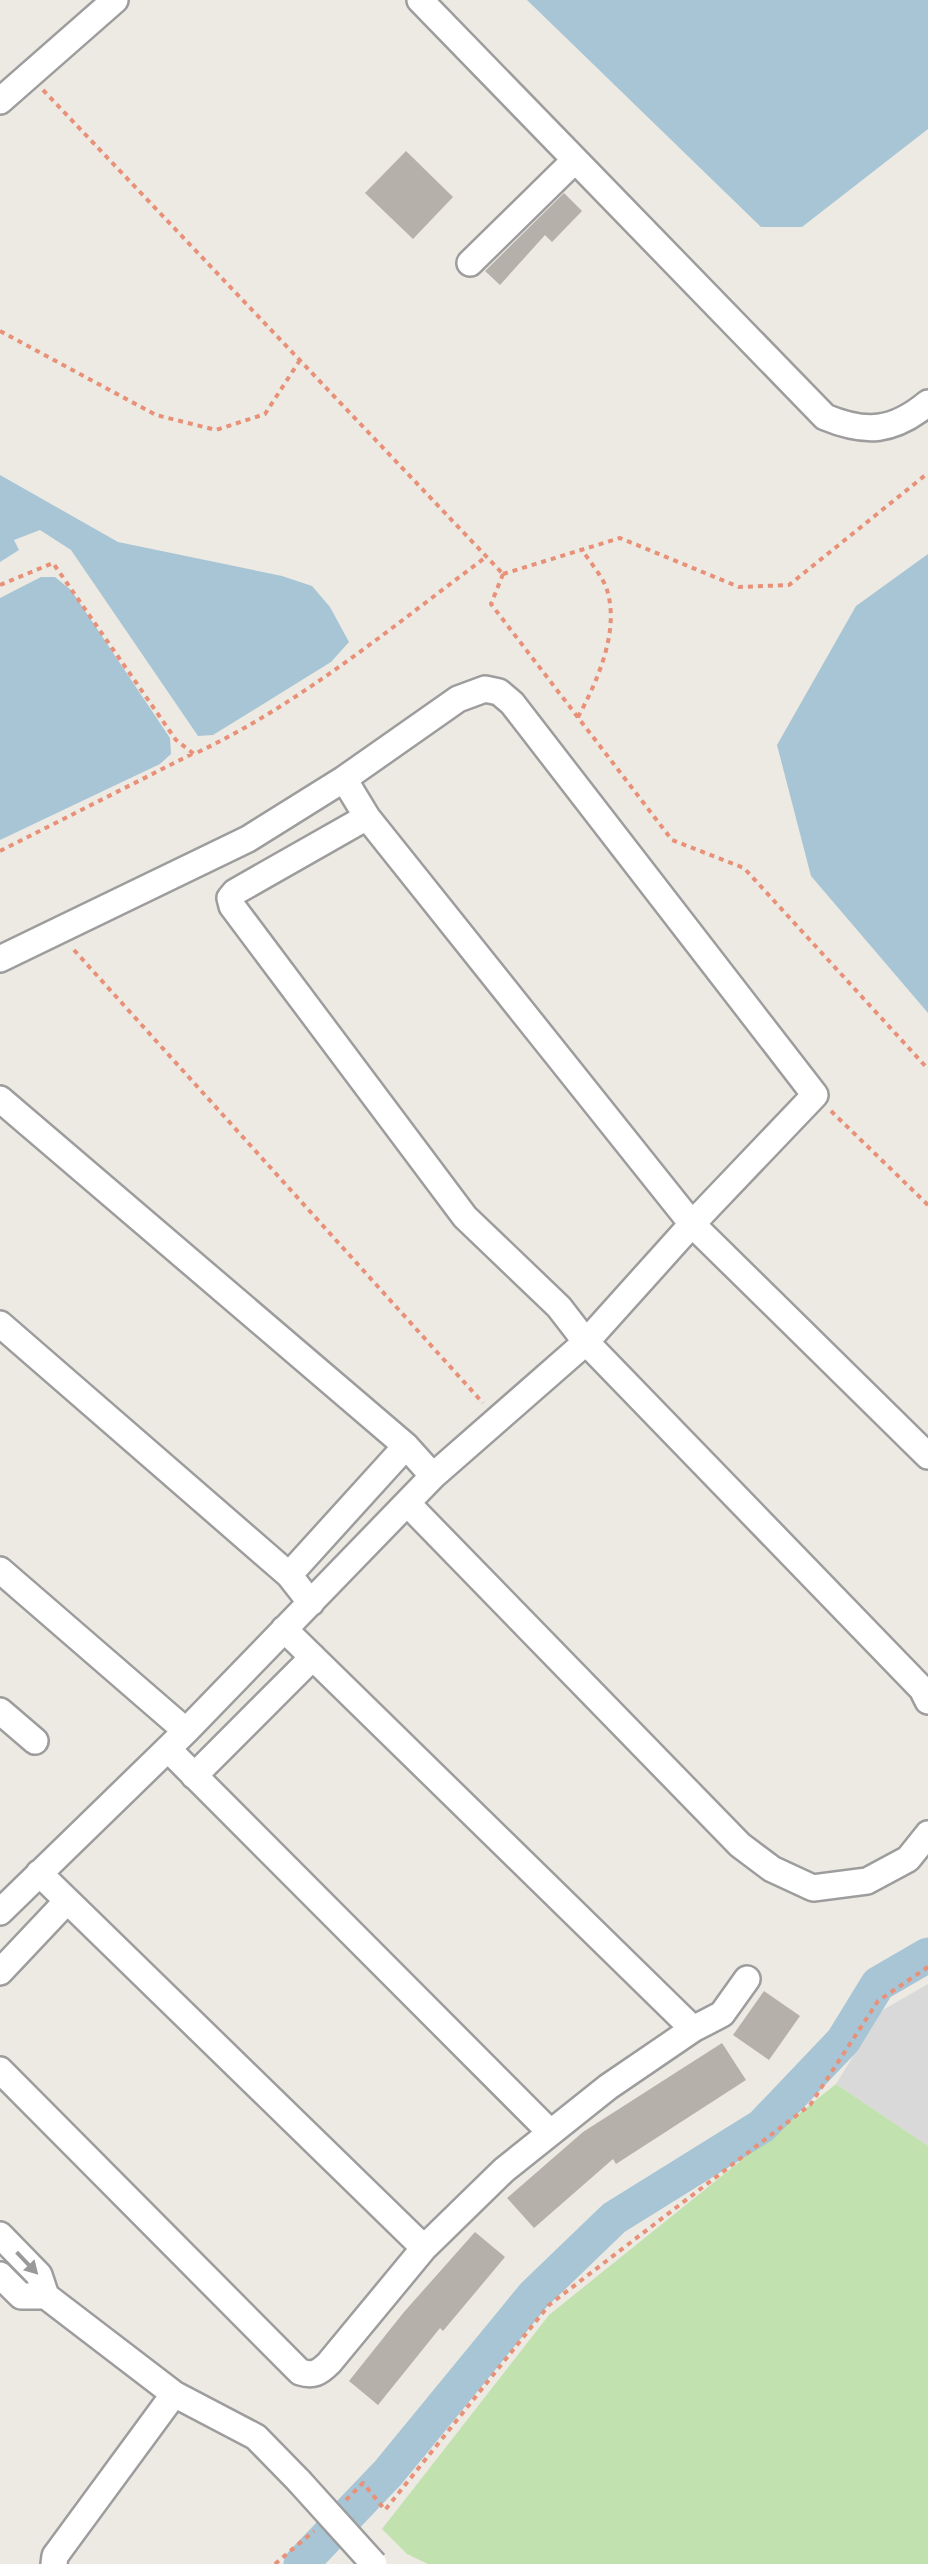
<svg xmlns="http://www.w3.org/2000/svg" width="928" height="2564" viewBox="0 0 928 2564" font-family="'Varela Round',sans-serif">
  <rect width="100%" height="100%" fill="#eceae3"/>
  <path fill="#dad9d9" d="M928,1984V2146L836,2084L881,2011Z"/>
  <path fill="#c1e1ae" d="M836,2084L928,2146V2564H428L407,2554L382,2529L549,2315Z"/>
  <path fill="#a8c5d5" d="M527,0H928V129L802,227H761Z
    M0,475L118,542L282,576L312,586L330,607L349,642L331,662L213,735L198,736L71,550L40,530L14,540L19,550L0,562Z
    M928,554V1013L811,876L777,745L856,606Z
    M41,577H55L71,590L170,738L171,754L160,764L0,840V598Z"/>
  <g fill="none" stroke-linecap="round" stroke-linejoin="round">
    <path stroke="#a8c5d5" stroke-width="35" d="M301,2564L388,2473L534,2295L614,2218L762,2126L843,2041L878,1984L928,1955"/>
  </g>
  <path fill="#b5b0a9" d="M406,151L453,197L413,239L365,193Z
    M564,193L582,211L552,242L545,235L500,285L485,271Z
    M764,1991L800,2016L769,2060L733,2035Z
    M722,2043L746,2080L616,2164L613,2159L534,2228L507,2198L583,2132Z
    M475,2232L505,2257L443,2331L440,2328L378,2405L349,2381L404,2312Z"/>
  <g fill="none" stroke-linecap="round" stroke-linejoin="round">
    <g stroke="#9d9d9d" stroke-width="30">
      <path id="minor" d="M420,0L825,417C866,434 893,432 928,403
        M0,101L115,0
        M470,263L574,161
        M344,779L367,817L692,1224L928,1456
        M367,817L235,892L230,898L232,906L465,1217L559,1307L586,1342L922,1689L928,1701
        M0,959L248,839L344,779L458,699L485,689L499,692L512,703L815,1095L692,1224L586,1342L433,1476L186,1731L0,1912
        M0,1099L406,1446L433,1476
        M0,1324L289,1575L311,1603
        M407,1503L740,1845L772,1869L813,1888L867,1881L908,1859L928,1834
        M0,1570L186,1731
        M289,1575L406,1446
        M284,1629L693,2029
        M0,1711L35,1741
        M168,1749L550,2132
        M194,1776L313,1657
        M39,1873L424,2248
        M0,1972L67,1901
        M0,2070L300,2372C313,2376 319,2373 329,2363L424,2248L504,2170L608,2087L693,2029L722,2014L747,1979
        M0,2235L39,2275L46,2296L174,2394L256,2437L299,2481
        M0,2275L21,2296H46
        M54,2564L55,2556L174,2394"/>
    </g>
    <path stroke="#e89078" stroke-width="4" stroke-dasharray="5 5" stroke-linecap="butt" d="M43,90L503,574
      M0,331L156,415L216,430L265,414L300,360
      M503,574L491,604L672,840L744,868L928,1069
      M503,574L620,538L739,587L789,585L928,473
      M0,585L53,563L176,740L194,754C299,705 393,626 486,557
      M578,717C597,682 620,631 607,590C603,577 590,562 582,550
      M0,851L192,754
      M74,950L483,1403
      M831,1111L928,1205
      M346,2500L363,2483L385,2510L549,2305L810,2105L878,2001L928,1967
      M275,2564L314,2531"/>
    <use href="#minor" stroke="#fff" stroke-width="25"/>
    <g stroke="#9d9d9d" stroke-width="30" stroke-linecap="butt">
      <path id="minor-bridge" d="M299,2481L374,2564"/>
    </g>
    <use href="#minor-bridge" stroke="#fff" stroke-width="25"/>
  </g>
  <defs><path id="oneway-solid" d="M-6-.8H1V-3.2L6.5 0L1 3.2V.8H-6Z" transform="scale(2.5)"/></defs>
  <use fill="#999" href="#oneway-solid" transform="translate(27 2263) rotate(46)"/>
</svg>
